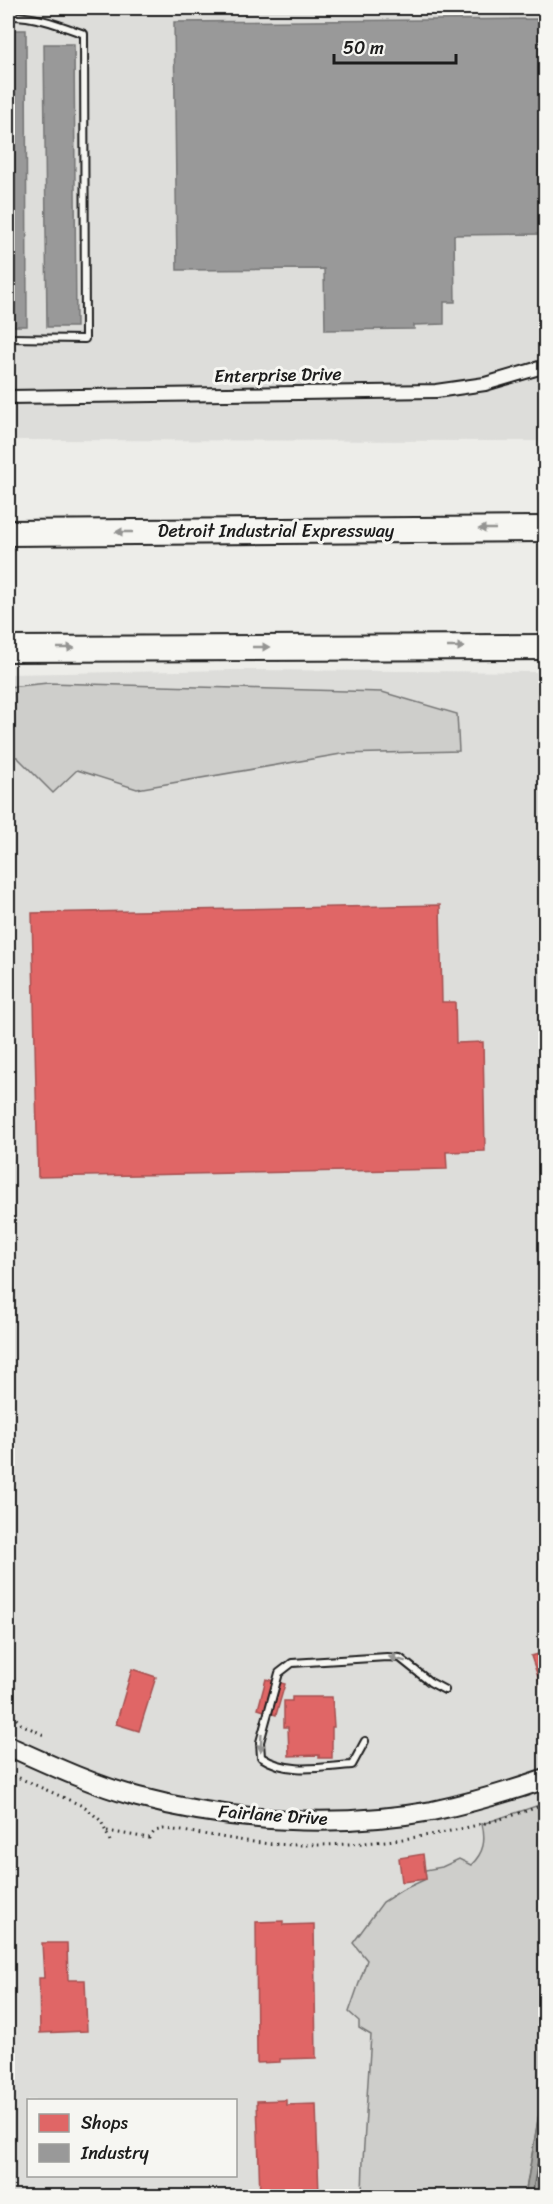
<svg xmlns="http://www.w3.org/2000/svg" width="553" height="2204" viewBox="0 0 553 2204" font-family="Sriracha,sans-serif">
  <rect width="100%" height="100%" fill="#edede9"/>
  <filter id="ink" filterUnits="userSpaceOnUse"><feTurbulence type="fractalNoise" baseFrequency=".0167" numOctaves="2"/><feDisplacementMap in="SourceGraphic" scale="12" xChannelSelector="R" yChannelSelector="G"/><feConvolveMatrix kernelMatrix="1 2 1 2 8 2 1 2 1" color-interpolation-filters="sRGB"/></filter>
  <g filter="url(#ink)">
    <path fill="#ddddda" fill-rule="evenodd" d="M8,8H545V441L8,440Z
      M234,670L545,672V2196H8V674ZM28,2100H236V2176H28Z"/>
    <path fill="#cececb" stroke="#757574" stroke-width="1.5" d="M48,683L382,692L457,714L459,751L341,754L137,789L77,770L53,793L17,757H8V687Z
      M545,1803V2079L525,2196H362L363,2160L371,2035L359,2028V2021L349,2012L367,1960L353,1943L383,1902L402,1890L426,1879L425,1870L442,1867L459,1859L471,1865C484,1853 486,1840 482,1824Z"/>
    <path fill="#a6a6a3" stroke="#6f6f6d" stroke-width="1.5" d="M545,2079V2196H525Z"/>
    <path fill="#e06666" stroke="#a55050" stroke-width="1.5" d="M440,905L442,1002H455L456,1043L483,1042L485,1151L446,1152L447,1169L38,1177L32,913Z
      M546,1652V1700L531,1656Z
      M132,1669L156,1677L139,1731L116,1724Z
      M266,1679L285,1684L276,1715L258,1709Z
      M292,1697H332L334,1727H332V1758H319V1755L289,1756L288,1727H284V1701H292Z
      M423,1854L426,1879L402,1882L399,1858Z
      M283,1921V1925L314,1924L316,2058L280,2059V2062L257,2063L256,1922Z
      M42,1943H67L68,1980H85L87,2031L40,2033L39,1978H44Z
      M286,2100V2105L316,2104L319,2196H260L257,2101Z"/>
    <path fill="#999" stroke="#747474" stroke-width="1.5" d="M546,19V234L454,235L455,302H444V324L414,325V329L325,330L324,269L177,270L174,22Z
      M11,30H26L27,326H12Z
      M44,44H74L76,327H47Z"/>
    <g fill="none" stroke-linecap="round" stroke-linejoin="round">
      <path stroke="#535352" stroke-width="1.5" d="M532,2196L546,2115"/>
      <g stroke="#1c1c1c" stroke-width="10">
        <path id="lane" d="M8,16C34,15 59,25 84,34L85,339L8,338
          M365,1741L352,1765C322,1767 288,1775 261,1757L260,1742L279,1673L292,1663L387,1657L400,1658L430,1682L445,1690"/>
      </g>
      <g stroke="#1c1c1c" stroke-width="16">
        <path id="street" d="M8,397L436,391L485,384L546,366"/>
      </g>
      <g stroke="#1c1c1c" stroke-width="22">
        <path id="secondary" d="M8,1746C50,1765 93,1785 138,1797C232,1822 337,1828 432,1811C470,1803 508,1792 546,1779"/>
      </g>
      <g stroke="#1c1c1c" stroke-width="28">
        <path id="highway" d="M8,533L546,529
          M8,649L546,647"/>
      </g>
      <path stroke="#1c1c1c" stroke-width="3" stroke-dasharray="1.5 4.5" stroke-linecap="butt" d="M8,1653L13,1609
        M8,1710L21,1724L44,1735
        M8,1773L85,1807L101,1821L110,1841
        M107,1831L149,1838L155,1831L163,1829C200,1832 235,1841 272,1844C363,1849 460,1836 546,1804"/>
      <use href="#lane" stroke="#f6f6f2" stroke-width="6"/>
      <use href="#street" stroke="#f6f6f2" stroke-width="12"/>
      <use href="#secondary" stroke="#f6f6f2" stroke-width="18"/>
      <use href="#highway" stroke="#f6f6f2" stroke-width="24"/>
    </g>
    <defs><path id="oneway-solid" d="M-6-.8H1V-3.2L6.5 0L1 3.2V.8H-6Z" transform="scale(1.5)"/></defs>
    <g fill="#949492">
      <use href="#oneway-solid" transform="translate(487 529) rotate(180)"/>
      <use href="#oneway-solid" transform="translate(124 532) rotate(180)"/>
      <use href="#oneway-solid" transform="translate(261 647)"/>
      <use href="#oneway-solid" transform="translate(456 647)"/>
      <use href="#oneway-solid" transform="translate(66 648)"/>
      <use href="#oneway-solid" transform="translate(397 1659) rotate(-165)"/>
      <use href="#oneway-solid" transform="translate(261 1743) rotate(93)"/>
    </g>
  </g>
  <g text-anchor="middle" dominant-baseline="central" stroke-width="6" stroke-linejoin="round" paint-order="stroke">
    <g font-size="18" fill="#1c1c1c" stroke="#f6f6f2">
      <text transform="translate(278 375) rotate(-1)">Enterprise Drive</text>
      <text x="276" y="531">Detroit Industrial Expressway</text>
      <text transform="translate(273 1815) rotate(4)">Fairlane Drive</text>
    </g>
  </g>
  <rect width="553" height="2204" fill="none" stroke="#f6f6f2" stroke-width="30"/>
  <rect x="15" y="15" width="523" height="2174" fill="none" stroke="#1c1c1c" stroke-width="2" filter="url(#ink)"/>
  <rect x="27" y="2099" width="210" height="78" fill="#f6f6f2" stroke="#9f9f9c" stroke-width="1.5"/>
  <rect x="39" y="2114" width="30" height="18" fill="#e06666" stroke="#9f9f9c" stroke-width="1.5"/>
  <text x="81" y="2129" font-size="18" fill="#1c1c1c">Shops</text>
  <rect x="39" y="2144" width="30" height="18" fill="#999999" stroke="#9f9f9c" stroke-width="1.5"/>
  <text x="81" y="2159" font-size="18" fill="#1c1c1c">Industry</text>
  <path d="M334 54v9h122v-9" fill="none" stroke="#1c1c1c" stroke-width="3"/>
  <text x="343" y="54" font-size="18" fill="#1c1c1c" stroke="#f6f6f2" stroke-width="4.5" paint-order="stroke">50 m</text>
</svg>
